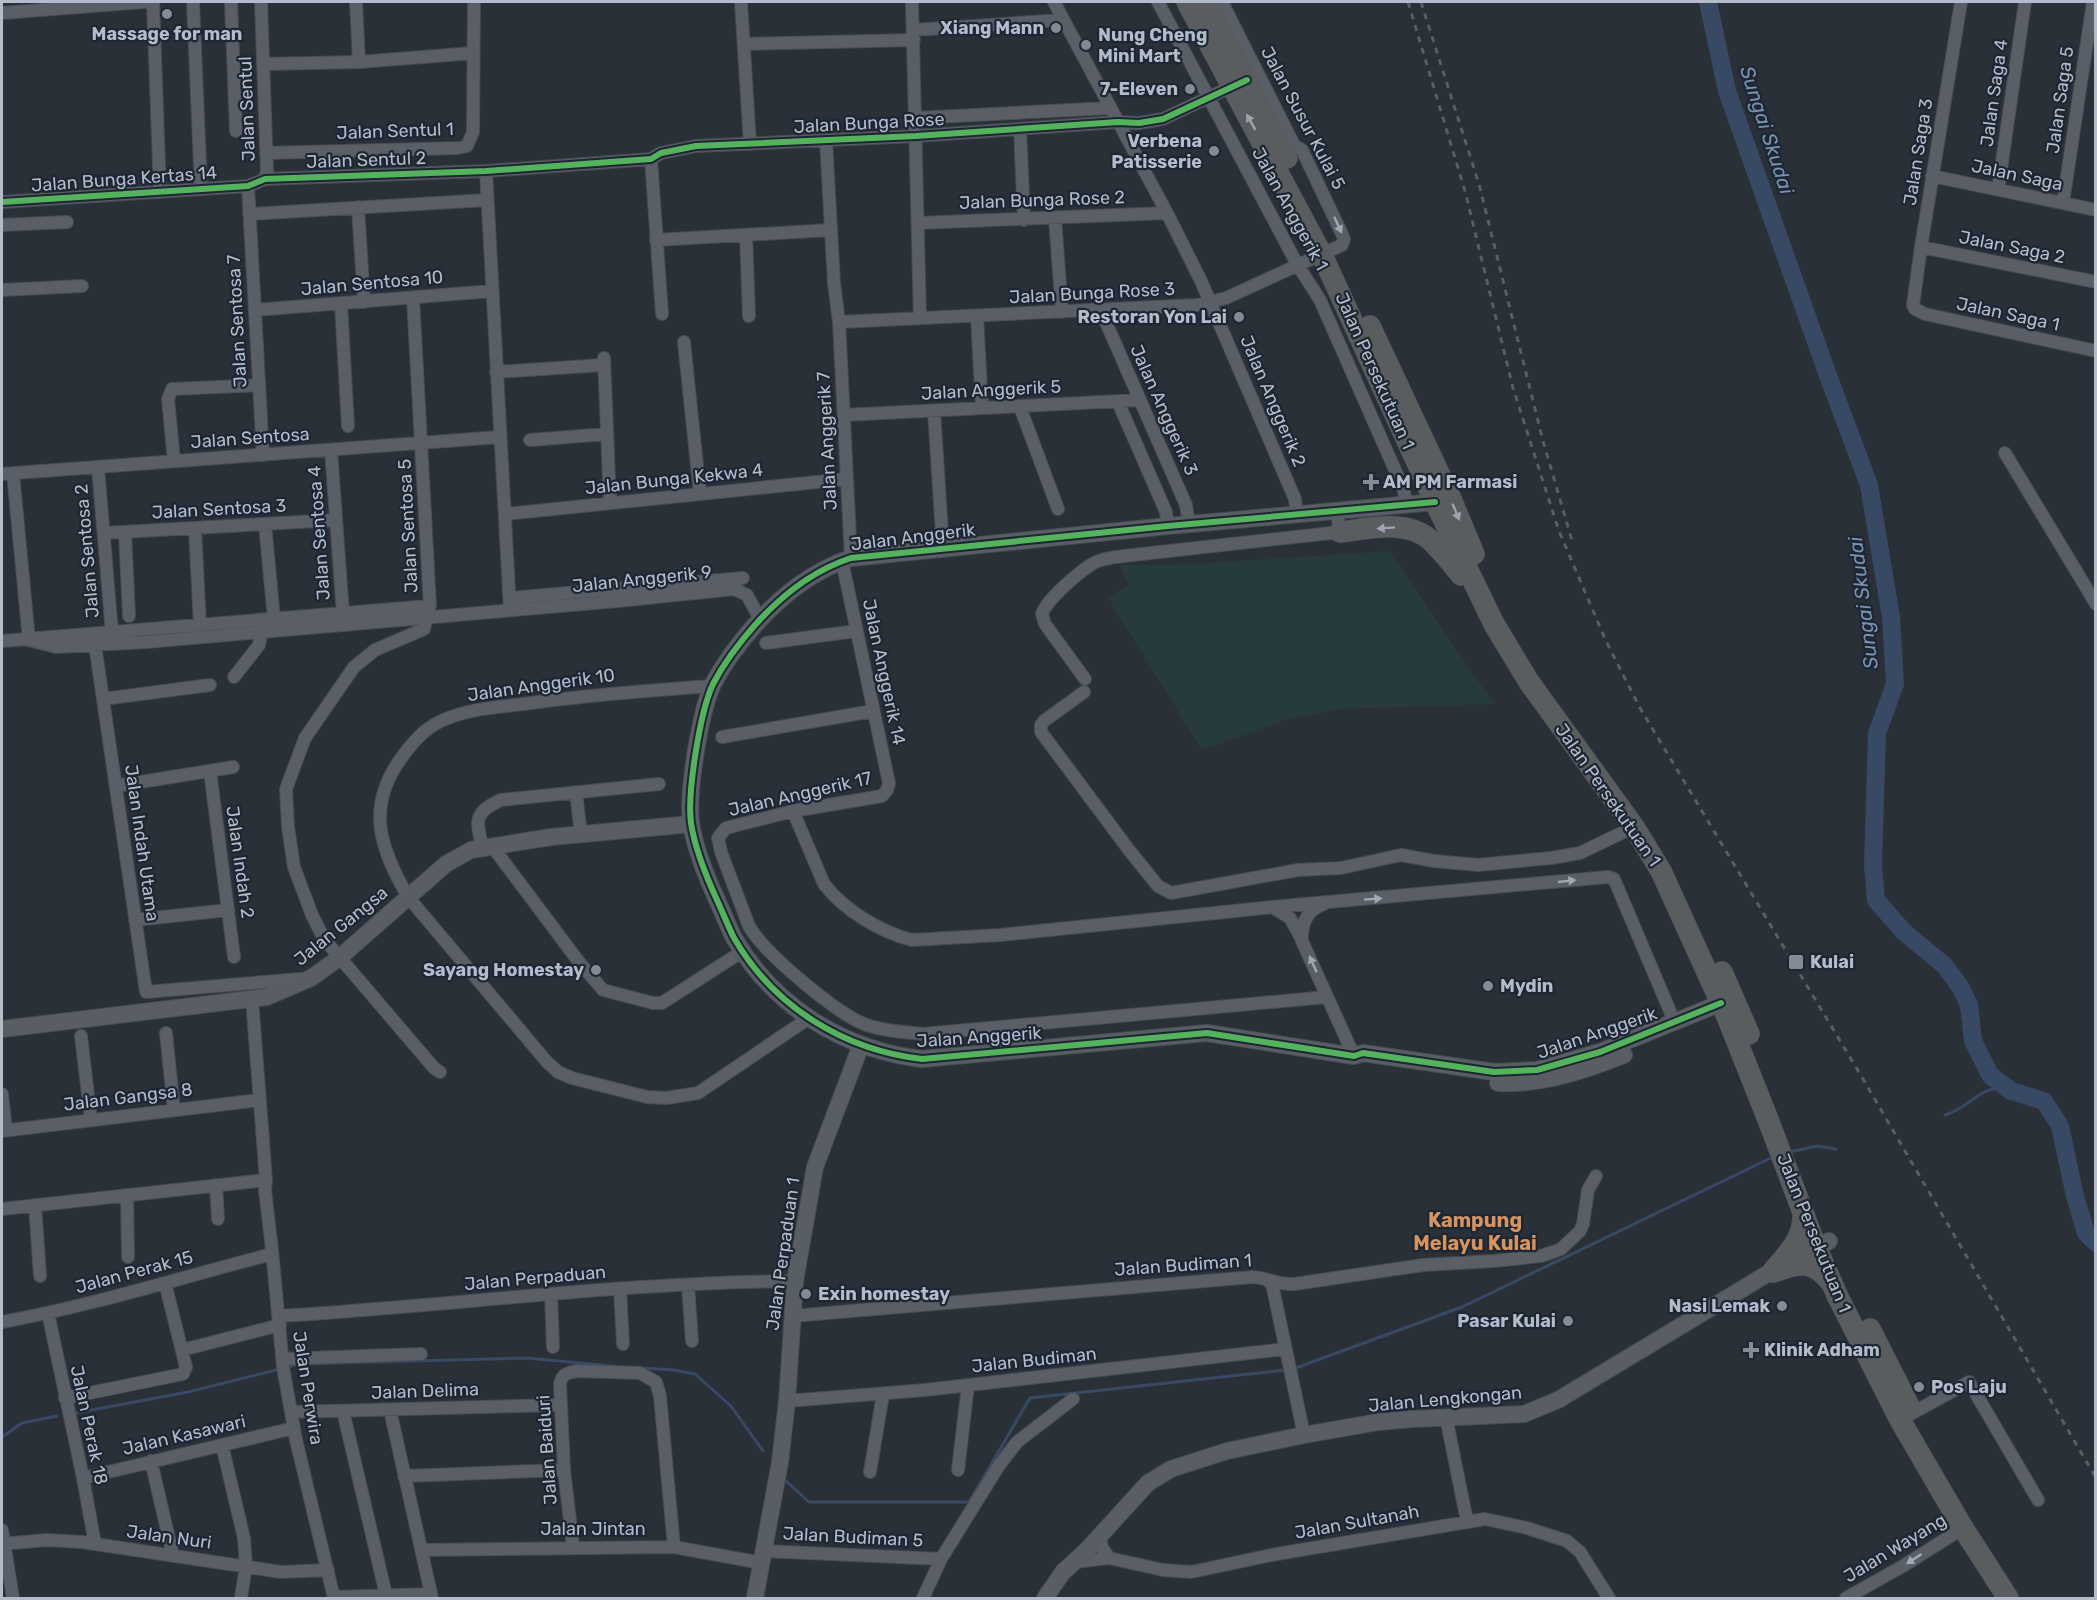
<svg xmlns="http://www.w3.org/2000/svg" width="2097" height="1600" viewBox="0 0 2097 1600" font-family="Rubik,sans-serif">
  <rect width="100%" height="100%" fill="#2a3038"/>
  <path fill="#273a3e" d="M1389,551L1494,704L1340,709L1289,719L1202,750L1108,598L1129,585L1119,565H1176Z"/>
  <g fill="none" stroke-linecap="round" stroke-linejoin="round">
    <path stroke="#384963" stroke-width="3" d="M1945,1115C1971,1107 1977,1088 2006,1087
      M1790,1152L1817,1146L1836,1149
      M289,1367L297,1364L527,1358L622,1367
      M641,1368L674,1370L695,1374L731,1406L763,1451
      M1293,1369L1462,1307L1775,1156
      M75,1413L188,1392L276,1370
      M2,1437L22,1423L57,1416
      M785,1480L809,1502H969L1030,1398L1286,1370"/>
    <path stroke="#384963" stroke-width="18" d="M1708,2L1727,91L1826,370L1869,485L1891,617L1895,684L1877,733L1873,866L1876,900L1904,932L1945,966L1961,988L1969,1005L1973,1041L1990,1075L2011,1091L2044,1101L2060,1126L2075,1196L2086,1233L2096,1243"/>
    <g stroke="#484c53" stroke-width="14">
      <path id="street" d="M153,2L160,192
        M193,2L201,189
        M231,2L236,131
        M261,2L267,171L265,179
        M356,2L359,62
        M741,2L750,144
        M912,2L920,318
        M1054,2L1167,213L1201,281L1295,499L1297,514
        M1158,2L1297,264L1320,300L1403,488L1407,504
        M1961,2L1921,247L1913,305L1915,309L1925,314L2096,351
        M2,13L144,2
        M914,30L1062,20
        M745,44L914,40
        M263,64L359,62L473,53
        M916,118L1110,108
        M1020,129L1024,220
        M826,140L834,283L839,322L851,558
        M266,153L458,148L467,146L473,132L474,2
        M651,159L662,314
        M486,171L510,610
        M1932,176L2096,210
        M248,186L263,455
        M1998,190L2025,2
        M2,202L248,186L265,179L486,171L651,159L661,153L696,146L916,136L1118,122L1139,123L1163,119L1237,84
        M2063,203L2093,2
        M358,207L364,302
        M249,214L487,200
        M1055,218L1062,312
        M918,223L1167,213
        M2,225L67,222
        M746,235L749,316
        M656,240L831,230
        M1921,247L2096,282
        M2,290L82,286
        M341,304L348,426
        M255,310L492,291
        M1101,311L1186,505L1189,524
        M977,316L982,408
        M839,322L1197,305L1226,298L1342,245L1344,239L1342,234L1302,150L1294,145L1222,2
        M684,342L700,494
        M604,358L610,503
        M496,372L603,365
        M1118,402L1166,512L1168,526
        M1020,407L1058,509
        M934,411L942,534
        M844,415L1140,400
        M530,440L607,434
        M331,450L343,614
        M2005,453L2096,604
        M174,461L168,399L172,389L259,385
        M98,467L112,633
        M13,473L29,640
        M2,474L500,437
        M506,514L846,479
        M265,524L274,619
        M195,528L200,626
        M125,532L129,616
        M104,533L336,520
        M842,561L889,783L887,790L882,796L793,811L726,828L718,838L721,852L749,926C764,953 835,1012 864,1024C882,1031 904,1032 923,1034L1327,997
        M510,598L743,578
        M427,617L424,629L375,650L354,667L305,738L286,789L288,827L294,867L312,915L324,939L434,1068L440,1072
        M29,640L56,647L146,642L618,601L734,589L747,595L760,619
        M2,641L430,606L413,298
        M766,643L856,631
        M95,645L146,992L300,979
        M234,677L259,645L261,632
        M1085,679L1045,624L1042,614C1046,600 1083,568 1096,562C1104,558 1115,557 1124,556L1340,532L1337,511
        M713,686C652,690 591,695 531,703C501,707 469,708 441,721C424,729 413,742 402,757C365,807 380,848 408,897L547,1062L558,1072L572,1078L647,1097L666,1098L698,1093L809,1018
        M1084,692L1044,721L1041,725V732L1129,850L1158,886L1171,893L1298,870L1341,868L1401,855L1434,861L1478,865L1551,858L1580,853L1634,827
        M103,699L210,685
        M722,737L873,711
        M210,771L234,957
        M116,786L233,767
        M576,792L581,835
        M793,811L824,884C844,910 880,932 912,940L1000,935L1283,906L1608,877L1614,879L1675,1023
        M492,846L579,962L603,990L653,1003H662L743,951
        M483,848C475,821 474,812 501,800L659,784
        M1324,904C1307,910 1301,923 1302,941L1354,1056
        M1274,908L1290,918L1301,938
        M135,920L228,910
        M252,999L266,1180L265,1190L272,1250L283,1367L296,1440L334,1598
        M166,1033L174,1110
        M81,1036L91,1120
        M2,1094L6,1130
        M2,1131L259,1100
        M216,1185L218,1219
        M127,1195L128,1257
        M35,1205L40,1276
        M2,1209L266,1180
        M1267,1280L1272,1284L1304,1435
        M688,1285L692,1341
        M620,1289L623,1344
        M551,1294L553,1347
        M48,1313L83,1478L95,1544
        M278,1316C450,1306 623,1282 795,1281
        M792,1316L1253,1277C1268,1278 1278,1285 1294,1284L1423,1265L1494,1261L1541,1256L1553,1252L1561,1249L1580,1231L1583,1224L1588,1190L1596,1176
        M2,1322C91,1306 179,1278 268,1255L272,1250
        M182,1350L280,1325
        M282,1359L421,1354
        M65,1398L183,1374L186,1367L165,1283
        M787,1401L925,1390L1285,1349
        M390,1410L432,1598
        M343,1411L386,1595
        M291,1412L560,1405
        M1907,1416L1969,1382L2038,1500
        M1446,1417L1467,1521
        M222,1445L244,1538L246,1566L241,1598
        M151,1461L173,1556
        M958,1470L968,1385
        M870,1472L883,1394
        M404,1476L564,1470
        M83,1478L294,1428
        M2,1530L13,1598
        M1101,1532V1546L1109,1558L1163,1570L1191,1572L1271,1555L1485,1519L1527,1528L1567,1541L1580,1552L1609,1598
        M2,1544L46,1540L82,1542L281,1572L328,1570
        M573,1546L564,1470L560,1384C562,1374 567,1373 576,1371L640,1373L656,1382L660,1396L674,1547
        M422,1550L674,1547L762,1563
        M764,1551L941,1559
        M1075,1562L1109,1558
        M334,1597L431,1594
        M923,1598L941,1559L998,1467L1017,1442L1073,1399
        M1846,1598L1903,1566L1963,1528"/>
    </g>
    <g stroke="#484c53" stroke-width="18">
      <path id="secondary" d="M1435,502L1168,526L851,558C814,570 781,596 755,625C739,643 724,663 713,684C700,712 687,793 691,823C695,850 706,876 717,900C723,913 728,926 734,938C774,1007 844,1050 922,1059L1207,1033L1354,1056L1363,1053L1494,1072L1537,1070L1600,1052L1721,1003
        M2,1029L267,997L311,978L339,958L446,864L471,850L551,837L691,824
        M1498,1083C1541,1085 1584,1071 1624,1055
        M755,1598L780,1462L787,1401L795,1281L815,1167L861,1045
        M1045,1598L1063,1572L1086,1551L1148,1483L1171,1469L1227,1451L1304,1435L1378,1422L1412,1419L1524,1414L1558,1400L1762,1277L1829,1241"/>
    </g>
    <g stroke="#474c53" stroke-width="22">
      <path id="highway" d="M1187,2L1322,255L1435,502L1494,624L1529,682L1634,827L1661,871L1726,1014L1769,1122L1816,1247L1838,1297L1900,1420L1963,1528L2008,1598
        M1206,2L1287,158
        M1370,326L1451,499L1474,554
        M1340,532C1368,529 1406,519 1429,539C1441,549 1451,563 1461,575
        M1722,972L1749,1034
        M1773,1271C1788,1253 1804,1239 1803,1214
        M1773,1272C1797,1264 1810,1258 1829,1280
        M1870,1329L1910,1408"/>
    </g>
    <use href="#street" stroke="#5a5e66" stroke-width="12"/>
    <use href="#secondary" stroke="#595d64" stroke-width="16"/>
    <use href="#highway" stroke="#5a5d60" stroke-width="21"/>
    <path stroke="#595d64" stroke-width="3" stroke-dasharray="6 6" stroke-linecap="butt" d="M1408,2L1465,191L1513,388L1559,531L1606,641L1640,708L1863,1079L2096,1478
      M1421,2L1479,184L1543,441L1573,544"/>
    <g stroke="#1d2633" stroke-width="10">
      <path id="cycleway" d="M2,202L248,186L265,179L486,171L651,159L661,153L696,146L916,136L1118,122L1139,123L1163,119L1247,80
        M1435,502L1168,526L851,558C814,570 781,596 755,625C739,643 724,663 713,684C700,712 687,793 691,823C695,850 706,876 717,900C723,913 728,926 734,938C774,1007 844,1050 922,1059L1207,1033L1354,1056L1363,1053L1494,1072L1537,1070L1600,1052L1721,1003"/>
    </g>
    <use href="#cycleway" stroke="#56b35d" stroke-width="6"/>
  </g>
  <defs><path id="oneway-solid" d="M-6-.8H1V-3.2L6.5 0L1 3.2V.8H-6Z" transform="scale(1.5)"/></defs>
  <g fill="#9ea4af">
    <use href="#oneway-solid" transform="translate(1251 122) rotate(-119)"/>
    <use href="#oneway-solid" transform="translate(1456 512) rotate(67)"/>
    <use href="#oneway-solid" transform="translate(1386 528) rotate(176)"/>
  </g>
  <g fill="#a2a9b5">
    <use href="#oneway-solid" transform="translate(1338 225) rotate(65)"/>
    <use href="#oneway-solid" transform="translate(1567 881) rotate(-6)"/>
    <use href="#oneway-solid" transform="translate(1373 899) rotate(-4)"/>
    <use href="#oneway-solid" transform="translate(1313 964) rotate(-114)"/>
    <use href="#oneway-solid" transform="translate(1914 1559) rotate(147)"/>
  </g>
  <g fill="#848b96" stroke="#1d2633" stroke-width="2">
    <circle cx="167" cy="14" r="6"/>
    <circle cx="1056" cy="28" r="6"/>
    <circle cx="1086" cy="45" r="6"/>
    <circle cx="1190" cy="89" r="6"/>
    <circle cx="1214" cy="151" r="6"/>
    <circle cx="1239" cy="317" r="6"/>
    <path d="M1368 473h6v6h6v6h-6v6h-6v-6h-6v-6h6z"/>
    <rect x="1788" y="954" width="16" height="16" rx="3"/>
    <circle cx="596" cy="970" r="6"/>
    <circle cx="1488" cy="986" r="6"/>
    <circle cx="806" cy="1294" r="6"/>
    <circle cx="1782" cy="1306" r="6"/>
    <circle cx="1568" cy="1321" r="6"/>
    <path d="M1748 1341h6v6h6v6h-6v6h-6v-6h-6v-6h6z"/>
    <circle cx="1919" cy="1387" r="6"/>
  </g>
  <g text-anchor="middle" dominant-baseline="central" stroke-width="4.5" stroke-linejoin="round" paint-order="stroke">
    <g font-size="18" font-weight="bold" fill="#b4bcc9" stroke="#1d2633" text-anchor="end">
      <text x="1044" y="28">Xiang Mann</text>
      <text x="167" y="34" text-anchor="middle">Massage for man</text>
      <text x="1098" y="35" text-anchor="start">Nung Cheng<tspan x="1098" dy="21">Mini Mart</tspan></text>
      <text x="1178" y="89">7-Eleven</text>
      <text x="1202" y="141">Verbena<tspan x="1202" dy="21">Patisserie</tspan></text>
      <text x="1227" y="317">Restoran Yon Lai</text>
      <text x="1383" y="482" text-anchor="start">AM PM Farmasi</text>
      <text x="1810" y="962" text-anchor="start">Kulai</text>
      <text x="584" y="970">Sayang Homestay</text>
      <text x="1500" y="986" text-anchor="start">Mydin</text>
      <text x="818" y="1294" text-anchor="start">Exin homestay</text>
      <text x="1770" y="1306">Nasi Lemak</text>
      <text x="1556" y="1321">Pasar Kulai</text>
      <text x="1764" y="1350" text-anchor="start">Klinik Adham</text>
      <text x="1931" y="1387" text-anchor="start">Pos Laju</text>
    </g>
    <g font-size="18" fill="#b4bcc9" stroke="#1d2633">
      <text transform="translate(1994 93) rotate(-82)">Jalan Saga 4</text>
      <text transform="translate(2060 100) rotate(-82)">Jalan Saga 5</text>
      <text transform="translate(247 109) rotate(-92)">Jalan Sentul</text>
      <text transform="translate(1303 118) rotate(62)">Jalan Susur Kulai 5</text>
      <text transform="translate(869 123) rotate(-3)">Jalan Bunga Rose</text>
      <text transform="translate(395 131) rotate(-2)">Jalan Sentul 1</text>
      <text transform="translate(1918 152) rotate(-81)">Jalan Saga 3</text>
      <text transform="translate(366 160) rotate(-2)">Jalan Sentul 2</text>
      <text transform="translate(2017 175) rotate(12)">Jalan Saga</text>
      <text transform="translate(124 179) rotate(-4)">Jalan Bunga Kertas 14</text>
      <text transform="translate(1042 200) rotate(-2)">Jalan Bunga Rose 2</text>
      <text transform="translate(1290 209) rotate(61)">Jalan Anggerik 1</text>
      <text transform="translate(2012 247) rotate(11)">Jalan Saga 2</text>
      <text transform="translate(372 283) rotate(-5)">Jalan Sentosa 10</text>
      <text transform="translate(1092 293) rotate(-3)">Jalan Bunga Rose 3</text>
      <text transform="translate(2008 314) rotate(12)">Jalan Saga 1</text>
      <text transform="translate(237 321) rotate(-93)">Jalan Sentosa 7</text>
      <text transform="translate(1375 371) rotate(66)">Jalan Persekutuan 1</text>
      <text transform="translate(991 390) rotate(-3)">Jalan Anggerik 5</text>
      <text transform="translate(1273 401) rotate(67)">Jalan Anggerik 2</text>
      <text transform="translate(1164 410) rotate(66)">Jalan Anggerik 3</text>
      <text transform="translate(250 438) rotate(-4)">Jalan Sentosa</text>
      <text transform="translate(827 441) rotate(-93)">Jalan Anggerik 7</text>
      <text transform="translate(674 479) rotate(-6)">Jalan Bunga Kekwa 4</text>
      <text transform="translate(219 509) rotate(-3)">Jalan Sentosa 3</text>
      <text transform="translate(408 526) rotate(-93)">Jalan Sentosa 5</text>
      <text transform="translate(319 533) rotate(-94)">Jalan Sentosa 4</text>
      <text transform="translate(913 537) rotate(-7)">Jalan Anggerik</text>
      <text transform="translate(87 551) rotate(-95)">Jalan Sentosa 2</text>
      <text transform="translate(642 579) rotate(-6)">Jalan Anggerik 9</text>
      <text transform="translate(884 672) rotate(78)">Jalan Anggerik 14</text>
      <text transform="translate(541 685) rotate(-8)">Jalan Anggerik 10</text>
      <text transform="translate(800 794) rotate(-13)">Jalan Anggerik 17</text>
      <text transform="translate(1608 795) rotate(55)">Jalan Persekutuan 1</text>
      <text transform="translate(142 843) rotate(82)">Jalan Indah Utama</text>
      <text transform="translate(240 862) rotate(82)">Jalan Indah 2</text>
      <text transform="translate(341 926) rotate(-39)">Jalan Gangsa</text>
      <text transform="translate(1597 1033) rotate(-19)">Jalan Anggerik</text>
      <text transform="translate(979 1037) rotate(-4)">Jalan Anggerik</text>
      <text transform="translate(128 1097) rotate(-7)">Jalan Gangsa 8</text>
      <text transform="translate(1814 1233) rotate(68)">Jalan Persekutuan 1</text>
      <text transform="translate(783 1254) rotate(-82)">Jalan Perpaduan 1</text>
      <text transform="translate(1183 1265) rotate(-4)">Jalan Budiman 1</text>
      <text transform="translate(134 1272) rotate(-15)">Jalan Perak 15</text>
      <text transform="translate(535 1278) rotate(-5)">Jalan Perpaduan</text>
      <text transform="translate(1034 1360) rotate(-6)">Jalan Budiman</text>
      <text transform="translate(308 1388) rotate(81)">Jalan Perwira</text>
      <text transform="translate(425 1391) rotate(-2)">Jalan Delima</text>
      <text transform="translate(1445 1399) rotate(-5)">Jalan Lengkongan</text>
      <text transform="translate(89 1425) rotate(78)">Jalan Perak 18</text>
      <text transform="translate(184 1435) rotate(-13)">Jalan Kasawari</text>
      <text transform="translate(547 1450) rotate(-94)">Jalan Baiduri</text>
      <text transform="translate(1357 1522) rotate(-10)">Jalan Sultanah</text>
      <text x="593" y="1529">Jalan Jintan</text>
      <text transform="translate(169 1537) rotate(8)">Jalan Nuri</text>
      <text transform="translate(853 1537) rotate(3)">Jalan Budiman 5</text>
      <text transform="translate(1895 1548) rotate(-31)">Jalan Wayang</text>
    </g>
    <g font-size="20" font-style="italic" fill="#7c92b1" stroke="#1d2633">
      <text transform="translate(1767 130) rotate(72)">Sungai Skudai</text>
      <text transform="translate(1863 603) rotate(-97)">Sungai Skudai</text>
    </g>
    <g font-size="20" font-weight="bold" fill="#d59563" stroke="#1d2633">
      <text x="1475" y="1220">Kampung<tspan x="1475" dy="23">Melayu Kulai</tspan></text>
    </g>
  </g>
  <rect width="2097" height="1600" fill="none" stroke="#b4bcc9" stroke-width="6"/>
</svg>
